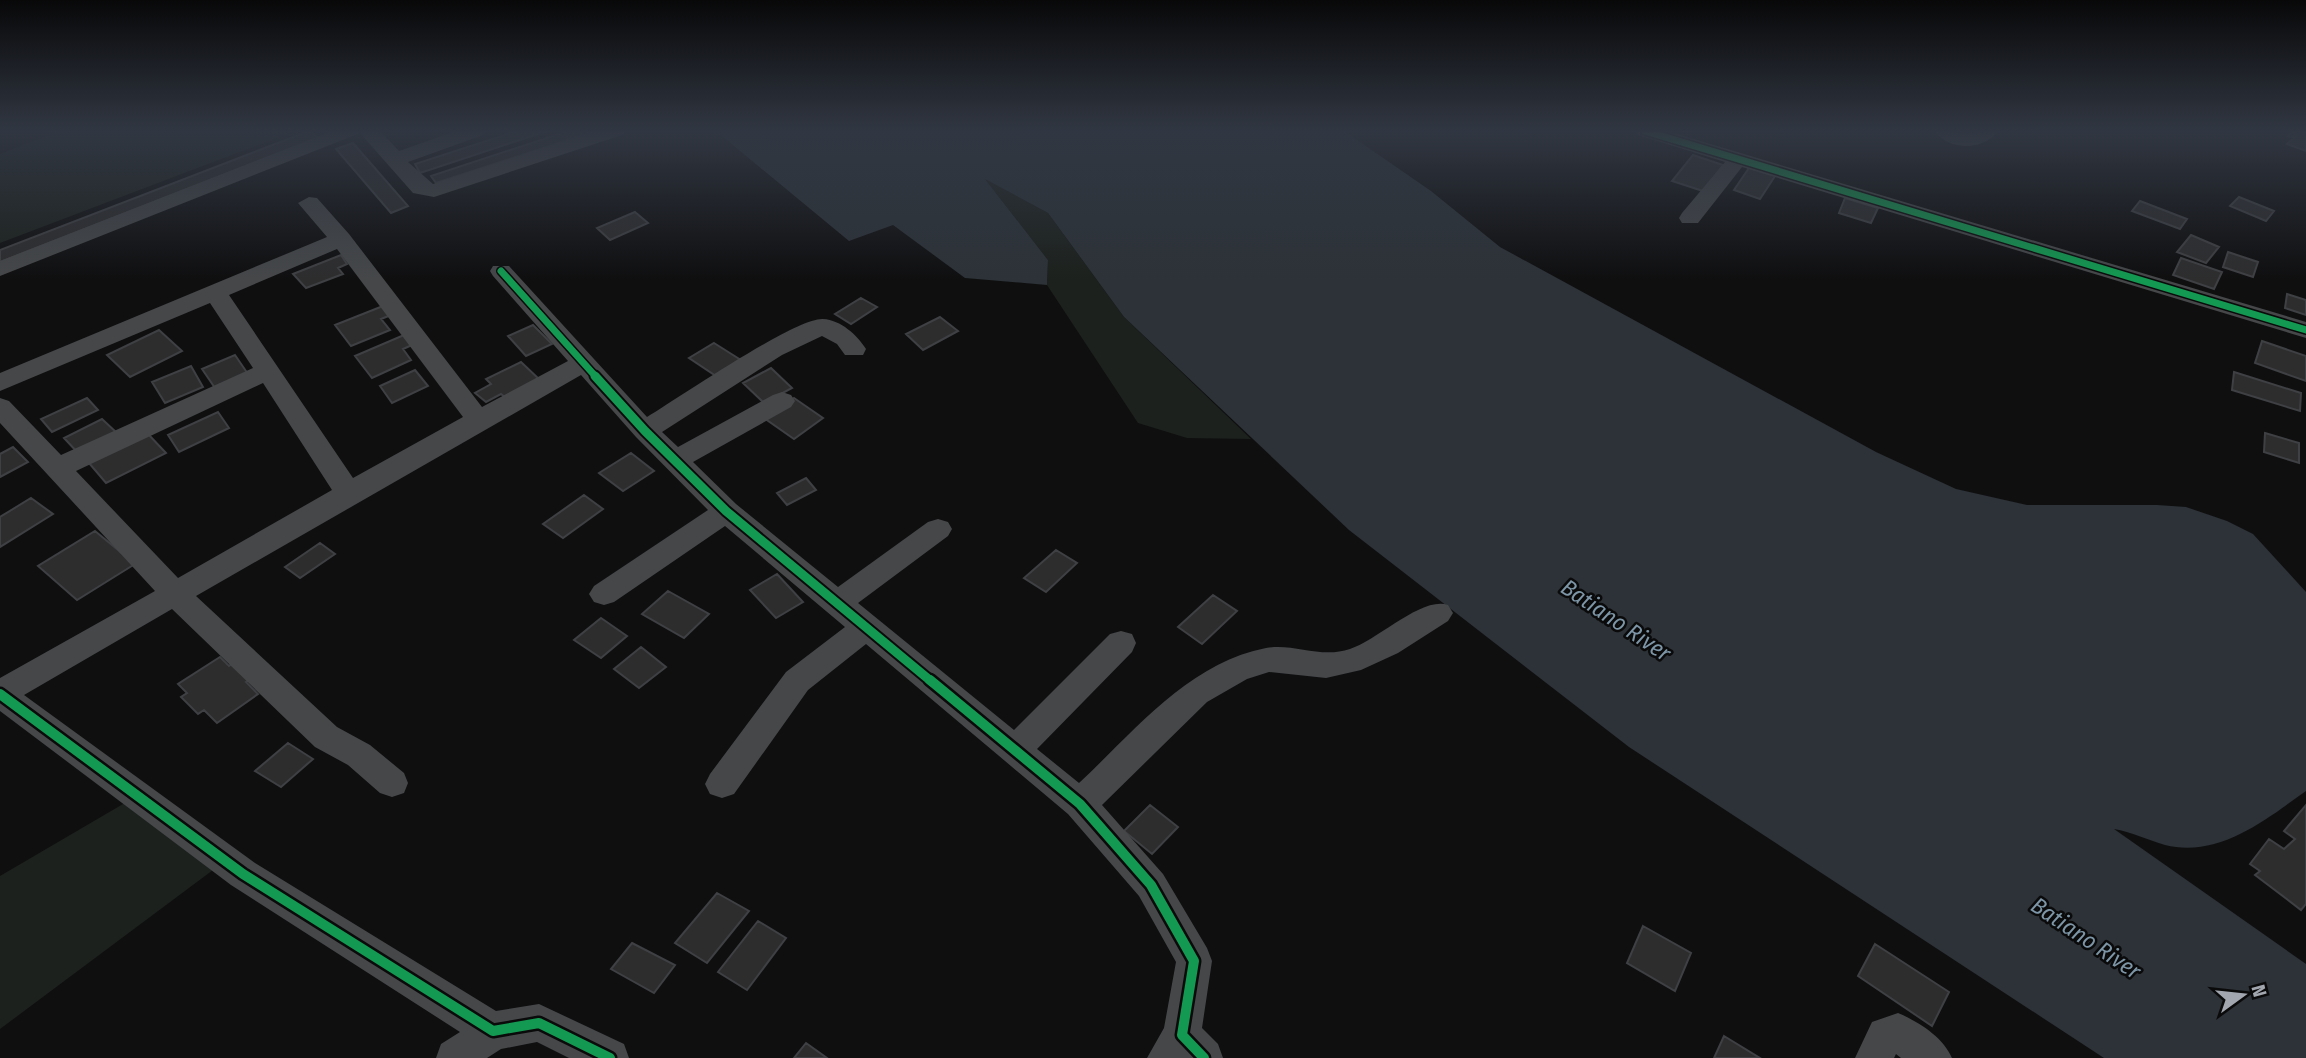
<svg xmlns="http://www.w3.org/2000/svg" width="2306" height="1058" viewBox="0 0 2306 1058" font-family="'Fira Sans Condensed',sans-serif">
  <rect width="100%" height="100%" fill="#0f0f10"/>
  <path fill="#1c211d" d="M59,131L76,133L295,131L0,243V154Z
    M984,178L1048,213L1124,317L1251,439L1187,438L1138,423L1047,285L1048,260Z
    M135,797L217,867L0,1029V876Z"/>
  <path fill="#2c3237" d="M716,131H1344L1431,191L1500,247L1876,452L1956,489L2027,505H2157L2186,507L2227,521L2253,534L2306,592V791C2265,820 2219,858 2165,845C2148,840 2131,832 2114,829L2306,964V1058H2104L1629,747L1349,530L1124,317L1048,213L985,179L1048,260L1047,285L965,278L893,225L849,241Z"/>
  <path fill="#2d2d2e" stroke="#3f4043" stroke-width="2" d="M309,131L318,138L0,262V250Z
    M517,131H547L420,173L415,164Z
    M568,131H595L436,183L431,176Z
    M2294,131H2306V151L2287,144L2294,138L2288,136Z
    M353,143L408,206L391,213L336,149Z
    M1693,155L1723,165L1703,191L1672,181Z
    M1749,168L1775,176L1760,199L1734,190Z
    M2239,197L2274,211L2266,221L2230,206Z
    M1845,198L1878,208L1871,223L1839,213Z
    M2140,201L2187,219L2180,229L2132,211Z
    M635,212L648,223L610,240L597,228Z
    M2191,235L2219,247L2206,263L2177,252Z
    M2228,252L2258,262L2253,277L2223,267Z
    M341,255L347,264L338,268L343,274L306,288L293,274Z
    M2181,258L2222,272L2214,289L2173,275Z
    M2287,294L2306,300V315L2285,308Z
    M861,298L877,307L851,324L835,314Z
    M383,306L391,315L381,319L390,330L351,346L335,325Z
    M940,317L958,331L923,350L906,334Z
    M533,325L552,344L526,356L508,336Z
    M159,330L182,351L130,377L107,355Z
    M404,335L412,345L403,349L411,360L372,378L355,356Z
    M2262,341L2306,356V381L2255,363Z
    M714,343L744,362L719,378L689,358Z
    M235,355L248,374L215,388L202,369Z
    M521,362L540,380L506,398L501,394L486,402L475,393L491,384L486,379Z
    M191,366L203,387L165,403L152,382Z
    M771,368L792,388L764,403L743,383Z
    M415,370L428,386L392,403L380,386Z
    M2234,372L2301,393L2300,411L2232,390Z
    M87,398L98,410L52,432L41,419Z
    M794,398L823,418L794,439L764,418Z
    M218,412L229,428L179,452L168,435Z
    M102,419L117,433L78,453L64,438Z
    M2265,433L2299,443V463L2264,452Z
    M148,434L166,453L106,483L89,463Z
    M13,447L28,462L0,477V454Z
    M631,453L654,471L623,491L599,473Z
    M806,478L816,490L787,505L777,493Z
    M584,495L603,509L563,538L543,524Z
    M31,498L53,514L0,547V517Z
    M95,531L135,564L77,600L38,566Z
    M320,543L335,554L300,578L285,567Z
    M1056,550L1077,563L1046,592L1024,578Z
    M777,574L803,602L776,618L750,590Z
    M668,591L709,614L684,638L642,614Z
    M1213,595L1237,611L1202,644L1178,627Z
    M601,618L627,636L601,658L574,640Z
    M641,647L666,667L639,688L614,669Z
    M220,657L229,666L237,660L254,677L246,682L258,694L217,723L204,710L198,714L181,697L187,693L178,684Z
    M288,743L313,759L281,787L255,771Z
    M1150,805L1178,827L1152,854L1124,831Z
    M2306,805V904L2301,910L2255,875L2260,871L2250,864L2269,839L2284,849L2295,839L2284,831Z
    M717,893L749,911L707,963L675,943Z
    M758,921L786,938L747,990L718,972Z
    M1643,926L1691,953L1675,991L1627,963Z
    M632,943L675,965L654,993L611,969Z
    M1875,944L1949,992L1932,1026L1858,976Z
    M1724,1036L1760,1058H1714Z
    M806,1043L827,1058H794Z"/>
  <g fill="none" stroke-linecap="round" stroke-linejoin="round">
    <path fill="#454749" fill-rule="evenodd" d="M332,131H380L399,151L456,131H486L483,135L408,162L433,184L594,131H625L622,135L434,197L413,193L360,133L0,276V261Z
      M1635,131H1667L2306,322V338L1742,167L1698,223H1682L1679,218L1682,213L1725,162L1638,135Z
      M1934,131L1968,134L1998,131C1983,151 1950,151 1934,131Z
      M309,197L317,198L349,234L482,407L568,361L493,276L490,271L493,266H509L647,417C677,399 796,317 823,319C841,320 857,335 866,349L863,355H845L837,344L822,336L782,355L662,432L678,447L773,395L782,392L791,395L795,401L791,407L693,462L736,504L838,587L928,522L938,519L948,522L952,529L948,536L858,603L1014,730L1110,634L1121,631L1132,634L1136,643L1132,652L1037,749L1079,783C1134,732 1188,663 1266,648C1294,643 1321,659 1350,649C1378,640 1422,596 1448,605L1453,613L1448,621L1398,653L1361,670L1326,678L1269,672L1247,679L1207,702L1102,805L1163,874L1207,948L1212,961L1202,1028L1218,1044L1223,1058H1147L1164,1028L1176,962L1139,896L1068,814L866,644L808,690L734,794L722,798L710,794L705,784L710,774L786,672L845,627L725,526L614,602L604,605L594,602L589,594L594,586L708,510L636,437L581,375L196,596L337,727L370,745L404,773L408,783L404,793L392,797L380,793L348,765L315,747L172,609L24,695L255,863L496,1011L539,1004L624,1044L629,1058H569L537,1042L501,1049L487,1058H436L441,1044L460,1032L231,885L0,711V678L155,591L0,423V398L9,401L61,455L253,368L210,303L0,391V373L327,237L298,203ZM337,249L463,417L353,478L229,295ZM263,383L332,490L178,578L76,471Z
      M1898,1013C1919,1022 1943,1037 1952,1058H1901L1896,1054L1894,1058H1855L1872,1022Z"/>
    <g stroke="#0a0a0b" stroke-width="10">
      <path id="cycleway-far2" d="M1645,131L2306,330
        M501,271L597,378"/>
    </g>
    <g stroke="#0a0a0b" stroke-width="13">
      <path id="cycleway-far1" d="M595,376L645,431L726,511L932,682"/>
    </g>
    <g stroke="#0a0a0b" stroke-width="15">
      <path id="cycleway" d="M930,680L1080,804L1151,885L1194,961L1182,1035L1204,1058
        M0,694L243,874L493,1031L539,1023L610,1058"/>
    </g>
    <use href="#cycleway-far2" stroke="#139951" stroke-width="7"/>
    <use href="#cycleway-far1" stroke="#139951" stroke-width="9"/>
    <use href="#cycleway" stroke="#139951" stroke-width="10"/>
  </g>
  <linearGradient id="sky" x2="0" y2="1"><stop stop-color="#080809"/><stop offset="0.47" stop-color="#313742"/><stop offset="1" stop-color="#313742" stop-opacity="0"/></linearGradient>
  <rect width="2306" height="279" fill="url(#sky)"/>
  <g text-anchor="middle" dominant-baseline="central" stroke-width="5" stroke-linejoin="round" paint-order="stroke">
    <g font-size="23" font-style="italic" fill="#7d96a7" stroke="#0a0a0b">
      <text transform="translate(1616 620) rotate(34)">Batiano River</text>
      <text transform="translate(2086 938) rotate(34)">Batiano River</text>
    </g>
  </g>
  <g transform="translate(2243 995) rotate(75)" stroke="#0a0a0b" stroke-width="5" paint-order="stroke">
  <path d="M0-5L12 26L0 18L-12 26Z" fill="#a2a7af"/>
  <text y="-10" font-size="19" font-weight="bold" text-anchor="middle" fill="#a2a7af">N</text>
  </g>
</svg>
